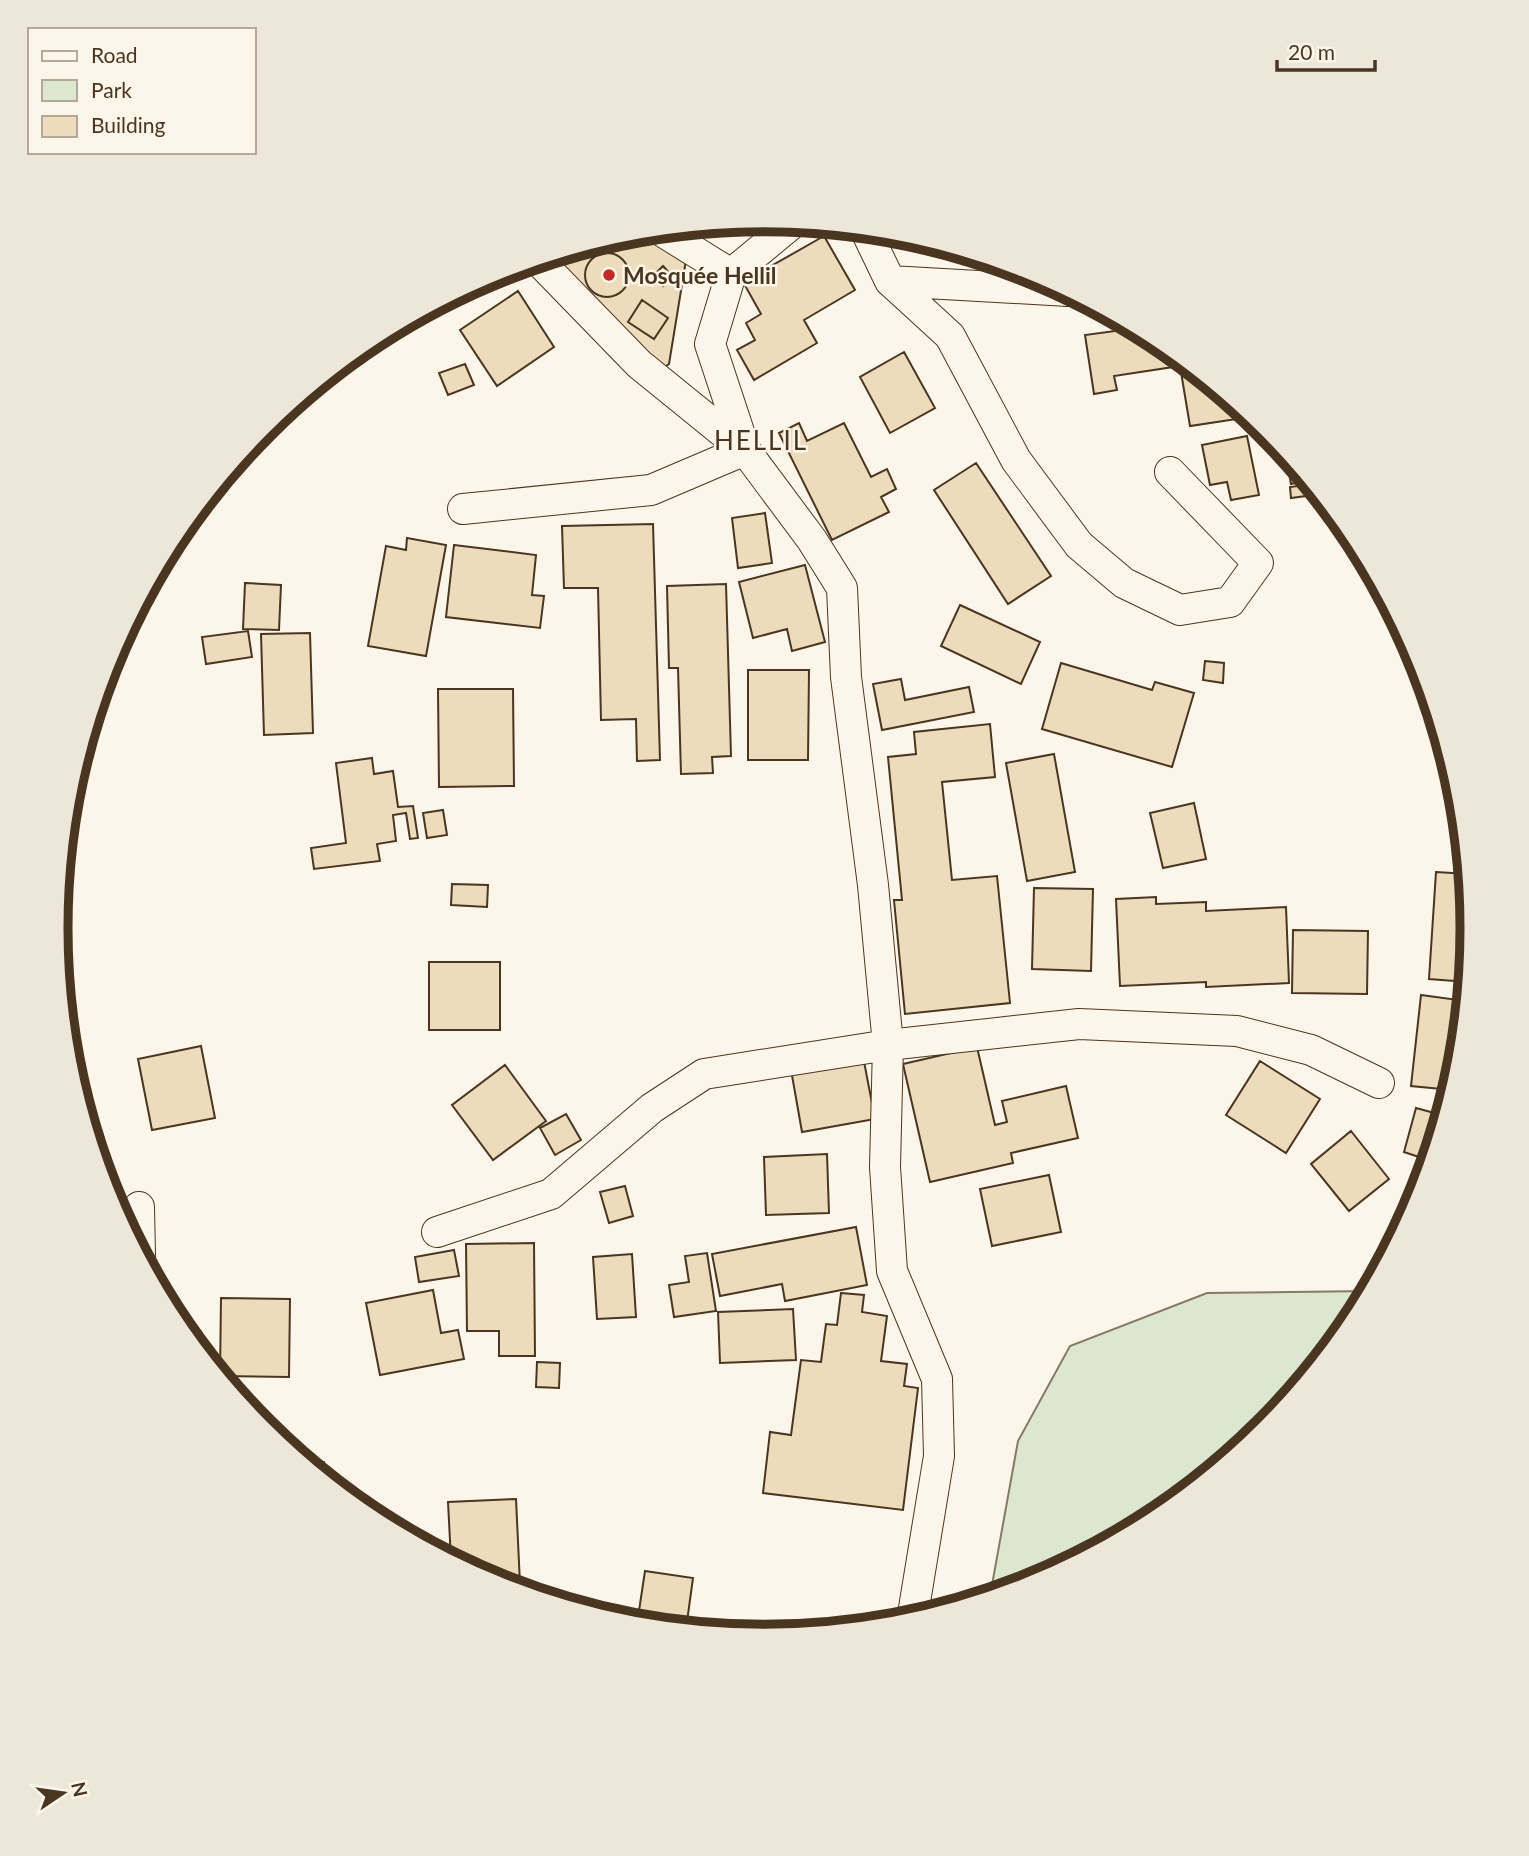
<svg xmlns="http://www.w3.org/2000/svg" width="1529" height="1856" viewBox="0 0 1529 1856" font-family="Lato,sans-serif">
  <rect width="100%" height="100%" fill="#fbf6e9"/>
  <path fill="#dce7d0" stroke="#887966" stroke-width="2" d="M1370,1291L1353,1322L1265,1429L1158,1517L1035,1583L990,1596L1018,1441L1070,1346L1207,1293Z"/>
  <path fill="#ecdcbc" stroke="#4a3520" stroke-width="2" d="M824,236L855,290L804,320L817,343L754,380L737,350L755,340L746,323L761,314L743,282Z
    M611,238L673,244L686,260L669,364L658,372L549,257Z
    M585 275a22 22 0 1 1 44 0a22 22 0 1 1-44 0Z
    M663,266L673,277L663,286L653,276Z
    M518,291L554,347L497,386L460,330Z
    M642,300L668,318L654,339L628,322Z
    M1137,328L1158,339L1249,414L1250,417L1190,426L1180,366L1114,376L1117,390L1094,394L1085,335Z
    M904,352L935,408L890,433L860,377Z
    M465,364L474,385L448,395L439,373Z
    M799,423L807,441L844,423L871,477L887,469L896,489L881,497L889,512L832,540L779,433Z
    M1247,436L1259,495L1231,500L1227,482L1210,485L1202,445Z
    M1285,450L1309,480L1291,484Z
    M976,463L1051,576L1008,604L934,490Z
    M1312,484L1314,495L1291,498L1290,487Z
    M765,513L772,563L738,568L732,518Z
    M653,524L660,760L637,761L636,719L601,720L598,588H564L562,526Z
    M407,538L446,545L426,656L368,646L386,546L406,550Z
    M454,545L536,555L532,595L544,596L540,628L446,617Z
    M805,565L825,642L792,651L787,629L753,638L739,582Z
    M245,583L281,585L279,630L243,629Z
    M726,584L731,756L712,757L713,773L681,774L678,668H669L667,586Z
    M960,605L1040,642L1021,684L941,646Z
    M248,631L252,657L206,664L202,637Z
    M310,633L313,733L264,735L261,634Z
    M1205,661L1224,663L1223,683L1203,680Z
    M1061,663L1152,690L1155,682L1194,693L1172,767L1042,729Z
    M748,670H809L808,760H748Z
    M901,679L905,700L969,687L974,712L882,730L873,684Z
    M438,689H513L514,786L439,787Z
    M990,724L995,777L942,782L952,880L997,876L1010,1003L905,1014L894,900H902L888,757L916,754L914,732Z
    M1054,754L1075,872L1027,881L1006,763Z
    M372,758L374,774L393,771L398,807L413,806L418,838L410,839L406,813L393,815L396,841L377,844L380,861L314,869L311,848L346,843L336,763Z
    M1194,803L1206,859L1163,868L1150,813Z
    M443,810L447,835L427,838L423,813Z
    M1436,872L1468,874L1473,928L1468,982L1429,979Z
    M452,884L488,885L487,907L451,905Z
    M1034,888L1093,889L1091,971L1032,969Z
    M1156,897V904L1206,902V911L1286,907L1289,983L1206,987V982L1120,986L1116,899Z
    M1293,930L1368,931L1367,994L1292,993Z
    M429,962H500V1030H429Z
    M1421,995L1466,1001L1459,1067L1452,1090L1411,1086Z
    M201,1046L215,1118L152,1130L138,1059Z
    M977,1047L995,1125L1007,1122L1002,1101L1066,1086L1078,1138L1011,1153L1013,1163L930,1182L903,1064Z
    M862,1051L875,1119L802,1132L790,1064Z
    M1260,1061L1320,1099L1286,1153L1226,1115Z
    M505,1065L546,1121L493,1160L452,1105Z
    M1416,1108L1438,1114L1425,1159L1404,1152Z
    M566,1114L581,1140L555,1155L540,1128Z
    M1436,1128L1440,1130L1421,1192H1419Z
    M1351,1131L1389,1179L1349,1211L1311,1164Z
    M827,1154L829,1213L766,1215L764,1157Z
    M1049,1175L1061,1232L992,1246L980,1189Z
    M625,1186L633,1216L609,1223L600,1192Z
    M856,1227L867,1285L785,1301L782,1284L720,1296L712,1254Z
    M534,1243L535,1356H499V1331H467L466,1244Z
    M454,1250L459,1276L419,1282L415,1257Z
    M707,1253L716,1311L674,1317L669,1285L689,1282L685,1256Z
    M632,1254L636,1317L597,1319L593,1257Z
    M433,1290L441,1333L458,1330L464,1359L380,1375L366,1303Z
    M841,1293L864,1295L862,1312L887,1316L881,1361L907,1364L904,1386L918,1388L903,1510L763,1493L770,1432L791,1435L801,1360L821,1362L826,1324L837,1325Z
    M221,1298L290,1299L289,1377L220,1376Z
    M793,1309L796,1360L720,1363L718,1312Z
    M537,1362L560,1363L559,1388L536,1387Z
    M324,1462L326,1481L306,1464Z
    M516,1499L520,1584L503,1585L493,1582L451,1560L448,1502Z
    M645,1571L693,1578L686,1629L637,1624Z"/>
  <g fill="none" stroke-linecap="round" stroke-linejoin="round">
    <g stroke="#4a3520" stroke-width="32">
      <path id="minor" d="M865,229L890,281L1068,291
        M660,230L731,274
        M538,260L639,364L745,450L812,540L842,588L846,677L873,885L888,1045L885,1167L892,1271L937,1379L939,1456L912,1620
        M890,281L950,336L1016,460L1079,545L1124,583L1180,610L1230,602L1258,563L1170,472
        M463,509L651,490L745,450L710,344L731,274L794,222
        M139,1207L140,1255
        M437,1232L551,1194L652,1108L704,1074L888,1045L1079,1024L1237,1031L1311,1050L1379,1083"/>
    </g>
    <use href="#minor" stroke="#fbf6e9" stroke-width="30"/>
  </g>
  <circle fill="#c62828" stroke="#fbf6e9" stroke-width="2.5" cx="609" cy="275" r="7"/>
  <g text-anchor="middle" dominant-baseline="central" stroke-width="5" stroke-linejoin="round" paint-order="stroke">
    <g font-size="23" font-weight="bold" fill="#4a3520" stroke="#fbf6e9" text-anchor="start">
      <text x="623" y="275">Mosquée Hellil</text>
    </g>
    <g font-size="26" letter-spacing="2" fill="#4a3520" stroke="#fbf6e9">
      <text x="761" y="440">HELLIL</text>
    </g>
  </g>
  <path d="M0 0H1529V1856H0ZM68 928a696 696 0 1 1 1392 0a696 696 0 1 1-1392 0Z" fill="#ede7d9" fill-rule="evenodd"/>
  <path fill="none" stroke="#4a3520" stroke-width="9" d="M68 928a696 696 0 1 1 1392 0a696 696 0 1 1-1392 0Z"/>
  <rect x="28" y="28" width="228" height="126" fill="#fbf6e9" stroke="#b4a999" stroke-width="2"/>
  <rect x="42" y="51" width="35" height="10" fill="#fbf6e9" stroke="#b4a999" stroke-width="2"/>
  <text x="91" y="63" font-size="21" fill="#4a3520">Road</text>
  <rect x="42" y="80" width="35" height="21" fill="#dce7d0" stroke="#b4a999" stroke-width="2"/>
  <text x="91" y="98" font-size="21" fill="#4a3520">Park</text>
  <rect x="42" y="116" width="35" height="21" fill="#ecdcbc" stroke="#b4a999" stroke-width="2"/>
  <text x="91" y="133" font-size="21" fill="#4a3520">Building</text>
  <g transform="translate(63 1793) rotate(77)" stroke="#fbf6e9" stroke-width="5" paint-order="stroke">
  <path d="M0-5L12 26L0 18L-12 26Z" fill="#4a3520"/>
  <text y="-10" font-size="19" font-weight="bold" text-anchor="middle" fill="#4a3520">N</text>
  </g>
  <path d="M1277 60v10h98v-10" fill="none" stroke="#4a3520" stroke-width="3.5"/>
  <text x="1288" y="60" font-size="21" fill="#4a3520" stroke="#fbf6e9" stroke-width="5" paint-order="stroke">20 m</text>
</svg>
